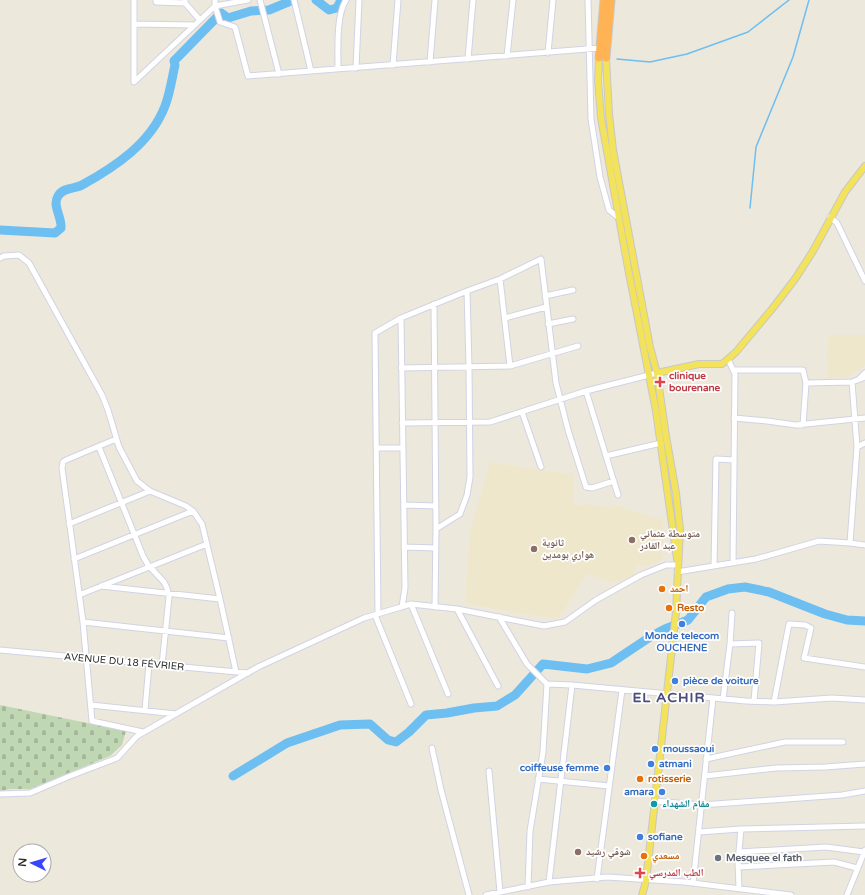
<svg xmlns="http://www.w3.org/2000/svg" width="865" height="895" viewBox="0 0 865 895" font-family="'Varela Round','Noto Naskh Arabic',sans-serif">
  <defs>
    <pattern id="cemetery-stones" width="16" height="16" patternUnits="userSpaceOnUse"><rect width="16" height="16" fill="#c0d7b3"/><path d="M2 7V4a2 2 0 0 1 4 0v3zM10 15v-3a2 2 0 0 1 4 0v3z" fill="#a5b99a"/></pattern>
  </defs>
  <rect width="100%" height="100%" fill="#ede8dc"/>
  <path fill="#efe7cb" d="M829,335H865V365L849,377L828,378L827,356Z
    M490,462L562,473H573V506L588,504L613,508L614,505L663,520V560L644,567L637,565L634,575L615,583L587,574L558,619L509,612L465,603L470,531Z"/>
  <path fill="url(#cemetery-stones)" d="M0,705L126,731L122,745L110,756L30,789H10L0,791Z"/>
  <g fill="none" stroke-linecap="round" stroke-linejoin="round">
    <path stroke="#6dbef1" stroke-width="1.5" d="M617,59L650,62L687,54L748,32L789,0
      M750,208L756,147L793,57L809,0"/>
    <path stroke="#6dbef1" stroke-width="9" d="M316,0L329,10L337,8L341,0
      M0,230L55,233L61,228C62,217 52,206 58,196C63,187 75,189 82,185C115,167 151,143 165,106C170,93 172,78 175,65L174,61L221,13L228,18L251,11L269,10L293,0
      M233,776L287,743L340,725L370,724L388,740L396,742L409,732L426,715L447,713L474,708L497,706L515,695L543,664L587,669L611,663L650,637L665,629L688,620L706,597L728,589L745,587L769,592L825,614L847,620L865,621"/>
    <g stroke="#d1d3e4" stroke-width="7">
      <path id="minor" d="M134,0V82L215,6L248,0
        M156,0V2L185,3V0
        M215,0V6L220,22L235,27L248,76L600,48
        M260,0L279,74
        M294,0L311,71
        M588,0L591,119L600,177L609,210L619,218
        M185,3L200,20
        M134,24L195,25
        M548,53L553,0
        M507,56L513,0
        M468,59L473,0
        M430,62L435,0
        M393,65L398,0
        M356,68L359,0
        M338,69C338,50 336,15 346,0
        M830,217L837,223L865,281
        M0,258L4,256L19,255L29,263L102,395L108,410L119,447L137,481L150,491L186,506L193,511L202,524L220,599L236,672
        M500,279L510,366
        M467,291L500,279L541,259L556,383L568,430L586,487L592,488L614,481
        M545,296L573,290
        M434,304L436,529L435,607
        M505,318L546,307
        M548,324L573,319
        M728,359L735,374L733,563
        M401,368L510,366L578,346
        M733,370H803L806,383L803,425
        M859,379L865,373
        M806,383L852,382L865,377
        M586,391L618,495
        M522,412L541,467
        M734,418L767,421L796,425L865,418
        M402,423L490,422L586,391L657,373
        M116,439L66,460L63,462L62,468L83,622L92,721L143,732
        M99,447L143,556L148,565L164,582L167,588L169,597L162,665
        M857,447L865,443
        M376,448H403
        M606,456L661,443
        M404,505L436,506
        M69,524L150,491
        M850,543L857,447L852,382
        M404,547L436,548
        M74,559L193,511
        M714,566L716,459L734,460
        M677,572L756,559L819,541L850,543L865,545
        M101,586L220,599
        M79,595L207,544
        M411,604L448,694
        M402,607L405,588L401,318L467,291L469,367L470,477L467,495L460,514L436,529
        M457,609L498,686
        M378,614L375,333L401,318
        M375,615L411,704
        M499,617L527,664L547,684
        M83,622L229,638
        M730,644L759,643L754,701
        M0,650L248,673
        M723,699L730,644L732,613
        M774,702L832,698L865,700
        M91,705L176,714
        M145,710L149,664
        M432,748L441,790L469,895
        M706,759L785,742H843
        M489,771L500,892
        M705,776L776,768L825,767L865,764
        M538,779L609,786
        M0,794L30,793L70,776L117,758L137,736L258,667L364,618L411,604L457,609L544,626L565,622L596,600L641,575L666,565H677
        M655,801L701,805L842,795L865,791
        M699,832L741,829L865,826
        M739,852L826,847L864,852
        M738,867L834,862L857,868
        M597,879L622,690
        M549,882L572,685
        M693,883L713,698
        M528,887L530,831L543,752L547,684L572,685L746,701L774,702L789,624L805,625L811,628L804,658L865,667
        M739,889L738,862L741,829
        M486,895L549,882L607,877L684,882L791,895
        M847,895L865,850"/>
    </g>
    <g stroke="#c8c8c8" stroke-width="8">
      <path id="major" d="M599,58L598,80L601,118L628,268L656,411L677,559
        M606,58L609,114L613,150L650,347L657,373L666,436L676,493L680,529L676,612L646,881L642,895
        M657,373L699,364H722L728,359L736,352L772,309L795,279L813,251L845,192L865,166"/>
    </g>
    <g stroke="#c8c8c8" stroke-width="9">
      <path id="highway" d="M599,58L604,0
        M606,58L611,0"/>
    </g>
    <use href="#minor" stroke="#fff" stroke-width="5"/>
    <use href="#major" stroke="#f3e25b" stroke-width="6"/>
    <use href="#highway" stroke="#ffb355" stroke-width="7"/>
  </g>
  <g fill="#e0444e" stroke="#fff" stroke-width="1.5">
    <path d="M658 376h4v4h4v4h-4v4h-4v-4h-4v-4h4z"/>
    <path d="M638 867h4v4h4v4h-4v4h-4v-4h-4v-4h4z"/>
  </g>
  <g fill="#8d6e63" stroke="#fff" stroke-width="1.5">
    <circle cx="632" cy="540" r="4"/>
    <circle cx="534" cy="549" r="4"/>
    <circle cx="578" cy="852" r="4"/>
  </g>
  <g fill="#e8710a" stroke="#fff" stroke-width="1.5">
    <circle cx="662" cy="589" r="4"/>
    <circle cx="669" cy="608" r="4"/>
    <circle cx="640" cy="779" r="4"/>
    <circle cx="644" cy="856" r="4"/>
  </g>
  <g fill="#3f7fe0" stroke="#fff" stroke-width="1.5">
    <circle cx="682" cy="624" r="4"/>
    <circle cx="675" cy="681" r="4"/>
    <circle cx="655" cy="749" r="4"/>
    <circle cx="651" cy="764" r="4"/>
    <circle cx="607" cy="768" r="4"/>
    <circle cx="662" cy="792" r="4"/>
    <circle cx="640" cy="837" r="4"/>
  </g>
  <circle fill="#0f9aa8" stroke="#fff" stroke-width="1.5" cx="654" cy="804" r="4"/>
  <circle fill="#6b7280" stroke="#fff" stroke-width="1.5" cx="718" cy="858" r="4"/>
  <g text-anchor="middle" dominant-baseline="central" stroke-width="3.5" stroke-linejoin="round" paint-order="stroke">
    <g font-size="10" font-weight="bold" fill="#be3a42" stroke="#fff" text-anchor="start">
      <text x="669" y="376">clinique<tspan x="669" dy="12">bourenane</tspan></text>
      <text x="649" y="873">الطب المدرسي</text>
    </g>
    <g font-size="10" font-weight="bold" fill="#785e54" stroke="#fff" text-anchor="start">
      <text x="640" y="534">متوسطة عثماني<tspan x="640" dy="12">عبد القادر</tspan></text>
      <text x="542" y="543">ثانوية<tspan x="542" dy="12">هواري بومدين</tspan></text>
      <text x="586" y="852">شوقي رشيد</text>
    </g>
    <g font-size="10" font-weight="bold" fill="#c56008" stroke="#fff" text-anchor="start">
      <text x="670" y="589">احمد</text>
      <text x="677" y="608">Resto</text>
      <text x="648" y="779">rotisserie</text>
      <text x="652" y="856">مسعدي</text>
    </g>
    <g font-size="10" font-weight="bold" fill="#366cbe" stroke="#fff" text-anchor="start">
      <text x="682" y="636" text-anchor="middle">Monde telecom<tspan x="682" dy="12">OUCHENE</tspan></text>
      <text x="683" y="681">pièce de voiture</text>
      <text x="663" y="749">moussaoui</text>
      <text x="659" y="764">atmani</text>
      <text x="599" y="768" text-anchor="end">coiffeuse femme</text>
      <text x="654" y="792" text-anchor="end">amara</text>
      <text x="648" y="837">sofiane</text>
    </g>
    <g font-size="10" fill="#2b2b2b" stroke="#fff">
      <text transform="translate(124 662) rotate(5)">AVENUE DU 18 FÉVRIER</text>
    </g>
    <g font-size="10" font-weight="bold" fill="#0d838f" stroke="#fff" text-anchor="start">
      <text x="662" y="804">مقام الشهداء</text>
    </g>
    <g font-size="10" font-weight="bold" fill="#5b616d" stroke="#fff" text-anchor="start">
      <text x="726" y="858">Mesquee el fath</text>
    </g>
    <g font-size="14" font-weight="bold" letter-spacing="1" fill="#4a4d7c" stroke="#fff">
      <text x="669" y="697">EL ACHIR</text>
    </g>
  </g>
  <g transform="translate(32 863) rotate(275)"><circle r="19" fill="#ffffff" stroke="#aaaaaa"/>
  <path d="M0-3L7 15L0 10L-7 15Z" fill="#3946fd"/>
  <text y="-6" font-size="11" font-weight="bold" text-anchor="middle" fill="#2b2b2b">N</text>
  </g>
</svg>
